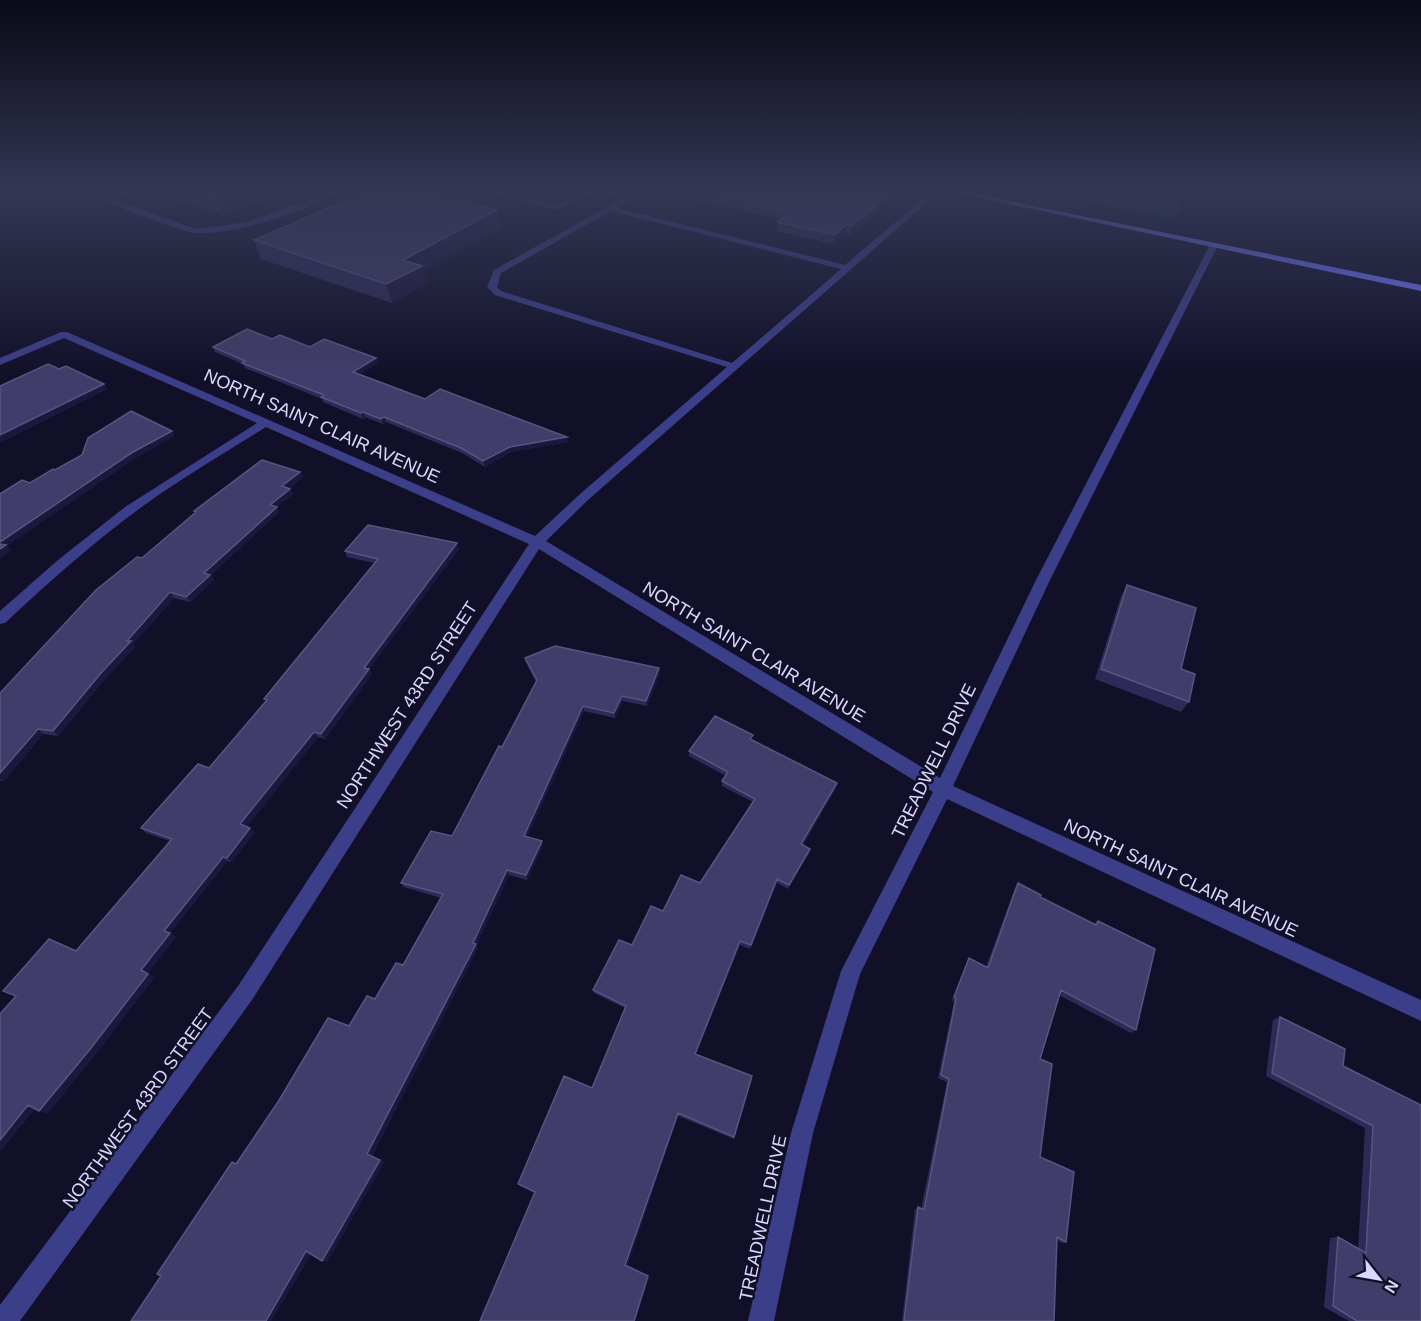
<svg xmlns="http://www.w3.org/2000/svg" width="1421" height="1321" viewBox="0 0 1421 1321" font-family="Helvetica,sans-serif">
  <rect width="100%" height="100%" fill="#121029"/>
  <path fill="#0c284c" d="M1162,193L1180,199V213L1173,218L1122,210L1084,200L1088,194Z"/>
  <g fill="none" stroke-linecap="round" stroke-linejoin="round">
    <path fill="#3b3e88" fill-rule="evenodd" d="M120,192H130L112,199L196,229L247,222L328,192H337C311,211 228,236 196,233C186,233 110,205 101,199Z
      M491,192H502L555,205L584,192H593L556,210Z
      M596,192H608L630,198L626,200Z"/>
    <path fill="#3b3e88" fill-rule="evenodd" d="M634,192H643L617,208L845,265L931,192H939L588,500L546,541L940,778L1036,580L1210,245L1217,243L1218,245L1050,580L953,786L1421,1000V1021L947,799L860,974L813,1133L774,1321H748L791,1133L841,971L933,792L539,549L252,1000L20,1321H0V1305L238,986L529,544L266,427C229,450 192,472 157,496C103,534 53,578 5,623L0,624V611L58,560L125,507L257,423L64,338L0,365V358L61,332H67L535,536L580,494L727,367L495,295L487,287L494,270ZM611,211L841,269L732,363L501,291L497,287L501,273Z"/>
    <path fill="#6f76ff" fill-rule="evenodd" d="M952,192H965L1421,285V291Z"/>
  </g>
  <path fill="#2f2957" d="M153,192H285L224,216Z
    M671,192H891L890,201L851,235L846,234L834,244L777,231L778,222L781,219L671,194Z
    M497,210L500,228L423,271L427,284L392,303L261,259L254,240Z
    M272,339L376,358L377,363L360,374L425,399L568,442L511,452L485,467L462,453L386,422L383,424L365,417L363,419L323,402L322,399L245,368L243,364L215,352L213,347Z
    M300,472L303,477L289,489L293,494L277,507L279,512L211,575L214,580L190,602L174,598L133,644L135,647L106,678L58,736L43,734L4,781H0V693L142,558L195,513L194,511Z
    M459,549L369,669L372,674L325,739L318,737L247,826L255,832L231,862L227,861L170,933L176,937L147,973L154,978L98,1051L47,1114L35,1109L76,951L170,841L146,833L141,828L209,768L266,702L264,699L374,563L347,557L345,551Z
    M1127,585L1181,669L1189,702L1181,712L1095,679L1121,596Z
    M525,658L660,673L647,706L623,701L615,718L584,711L527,837L542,841L543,845L527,880L509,875L476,946L478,948L372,1156L384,1162L327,1262L311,1254L271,1321H131L237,1164L349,1026L375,999L403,965L441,898L404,887L401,883L452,836L502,747L536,682L526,663Z
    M752,740L836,788L803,845L810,849L809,853L788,889L777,883L750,949L740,945L696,1054L752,1079L734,1139L678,1116L627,1266L649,1277L635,1321H480L535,1193L518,1184L592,1088L625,1008L594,993L593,990L663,911L700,883L753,802L722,786V781L726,776L689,756V751Z
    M1018,883L1040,897L1094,924L1098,921L1136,1030L1131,1033L1059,995L1040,1059V1157L1066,1242L1062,1243L1057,1240L1054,1321H902L915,1209L918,1207L921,1209L947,1082L938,1078L954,1002L952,1000L967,962L969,958L986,967L1015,888Z
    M1280,1017L1343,1066L1421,1105V1321H1349L1324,1307L1330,1238L1338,1237L1358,1249L1365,1128L1266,1076L1273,1020Z"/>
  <path fill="#1c173d" d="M234,192H285L224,216L217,198Z
    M891,192L890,201L851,235L852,226Z
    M497,210L500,228L423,271L427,284L392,303L386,284L403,260Z
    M847,224L846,234L834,244L835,235Z
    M376,358L377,363L355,377L353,372Z
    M104,384L108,389L0,443V435Z
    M363,412L365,417L363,419L361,413Z
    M384,417L386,422L383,424L381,419Z
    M172,431L175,436L136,458L7,546L11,550L0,559V542L133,452Z
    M567,437L568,442L511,452L485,467L483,461L510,447Z
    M300,472L303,477L285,492L282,486Z
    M290,489L293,494L277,507L279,512L211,575L214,580L190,602L186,597L204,573L270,505Z
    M457,543L459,549L369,669L372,674L325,739L321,734L364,668Z
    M170,592L174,598L133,644L135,647L106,678L58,736L53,731L127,641Z
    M659,668L660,673L647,706L646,701Z
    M622,696L623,701L615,718L614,713Z
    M583,706L584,711L526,841L524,836Z
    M38,729L43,734L4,781L0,779V773Z
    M314,732L318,737L245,829L240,824Z
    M837,783L836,788L800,849L801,844Z
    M250,828L255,832L231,862L227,858Z
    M542,841L543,845L527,880L526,875Z
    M810,849L809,853L788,889L789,885Z
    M223,857L227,861L170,933L176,937L147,974L141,970L164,931Z
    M507,870L509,875L476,946L478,948L372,1156L367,1154L473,943Z
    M777,879V883L750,949L751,945Z
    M740,941V945L695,1057V1054Z
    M148,974L154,978L98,1051L47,1114L39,1111Z
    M28,1105L36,1108L0,1152V1140Z
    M678,1113V1116L627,1266L625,1265Z
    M380,1160L384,1162L327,1262L322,1261Z
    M306,1251L312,1252L271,1321H266Z
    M648,1276L649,1277L635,1321H634Z"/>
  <path fill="#413c69" stroke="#595480" stroke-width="1.5" d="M197,192H234L217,198Z
    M365,192H431L497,210L403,260L422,266L386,284L254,240Z
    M698,192H891L852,226L847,224L835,235L778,222L790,212Z
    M247,329L272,339L280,335L310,347L324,339L376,358L353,372L425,399L440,389L567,437L510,447L483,461L461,448L384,417L381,419L363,412L361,413L321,397L324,395L242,363L245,361L213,347Z
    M48,364L59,369L66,366L104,384L0,435V386Z
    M131,411L172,431L133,452L0,542V494L22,480L30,483L53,469L55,470L82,455L88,438Z
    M262,460L300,472L282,486L290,489L270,505L277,507L204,573L210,575L186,597L170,592L127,641H131L101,673L53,731L38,729L0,773V693L96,590L137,557L142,558L196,512L194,511Z
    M368,525L457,543L364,668L369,669L321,734L314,732L240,824L250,828L227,858L223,857L164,931L170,933L141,970L148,974L91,1048L39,1111L28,1105L0,1140V1014L16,996L3,991L49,939L76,951L172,839L141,828L198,764L209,768L267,700L264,699L378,559L345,551Z
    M0,544L6,545L0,549Z
    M1127,585L1196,608L1181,669L1195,674L1189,702L1101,669Z
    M555,646L659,668L646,701L622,696L614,713L583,706L524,836L542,841L526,875L507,870L473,943L476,944L367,1154L380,1160L322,1261L306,1251L266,1321H131L161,1276L157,1274L232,1162L236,1164L278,1102L328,1018L349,1026L367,996L375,999L396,963L403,965L443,894L401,883L431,831L452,836L499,746L502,747L537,680L525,658Z
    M715,716L753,735L750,739L837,783L801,844L810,849L789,885L777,879L751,945L740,941L695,1054L752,1076L734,1137L678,1113L625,1265L648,1276L634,1321H480L535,1192L518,1184L564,1076L592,1088L626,1006L593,990L619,940L632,945L651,906L663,911L681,875L700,883L755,799L722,781L728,772L689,751Z
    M1018,883L1041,895L1040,897L1096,925L1098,921L1155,949L1136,1030L1061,990L1040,1059L1052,1064L1040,1157L1074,1172L1066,1242L1057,1237L1054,1321H904L918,1207L924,1210L949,1079L941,1075L956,998L954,997L969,958L988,968Z
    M1280,1017L1345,1049L1343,1066L1421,1105V1321H1357L1333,1306L1338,1237L1366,1253L1373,1126L1272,1073Z"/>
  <linearGradient id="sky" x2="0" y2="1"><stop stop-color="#0a0917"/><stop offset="0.51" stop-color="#333754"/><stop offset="1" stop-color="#333754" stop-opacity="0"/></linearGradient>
  <rect width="1421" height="376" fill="url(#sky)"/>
  <g text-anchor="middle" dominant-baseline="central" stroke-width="5" stroke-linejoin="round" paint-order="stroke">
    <g font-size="18" fill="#d9d8ff" stroke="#121029">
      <text transform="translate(322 426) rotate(24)">NORTH SAINT CLAIR AVENUE</text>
      <text transform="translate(754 652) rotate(31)">NORTH SAINT CLAIR AVENUE</text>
      <text transform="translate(407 705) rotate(-57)">NORTHWEST 43RD STREET</text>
      <text transform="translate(934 761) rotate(-64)">TREADWELL DRIVE</text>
      <text transform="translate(1181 878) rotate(25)">NORTH SAINT CLAIR AVENUE</text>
      <text transform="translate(138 1108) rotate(-54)">NORTHWEST 43RD STREET</text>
      <text transform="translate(763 1218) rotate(-78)">TREADWELL DRIVE</text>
    </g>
  </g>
  <g transform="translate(1379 1279) rotate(121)" stroke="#121029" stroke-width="4.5" paint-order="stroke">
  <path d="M0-4.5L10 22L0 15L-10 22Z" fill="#d9d8ff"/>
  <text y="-9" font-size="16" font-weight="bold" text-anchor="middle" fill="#d9d8ff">N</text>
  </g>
</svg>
